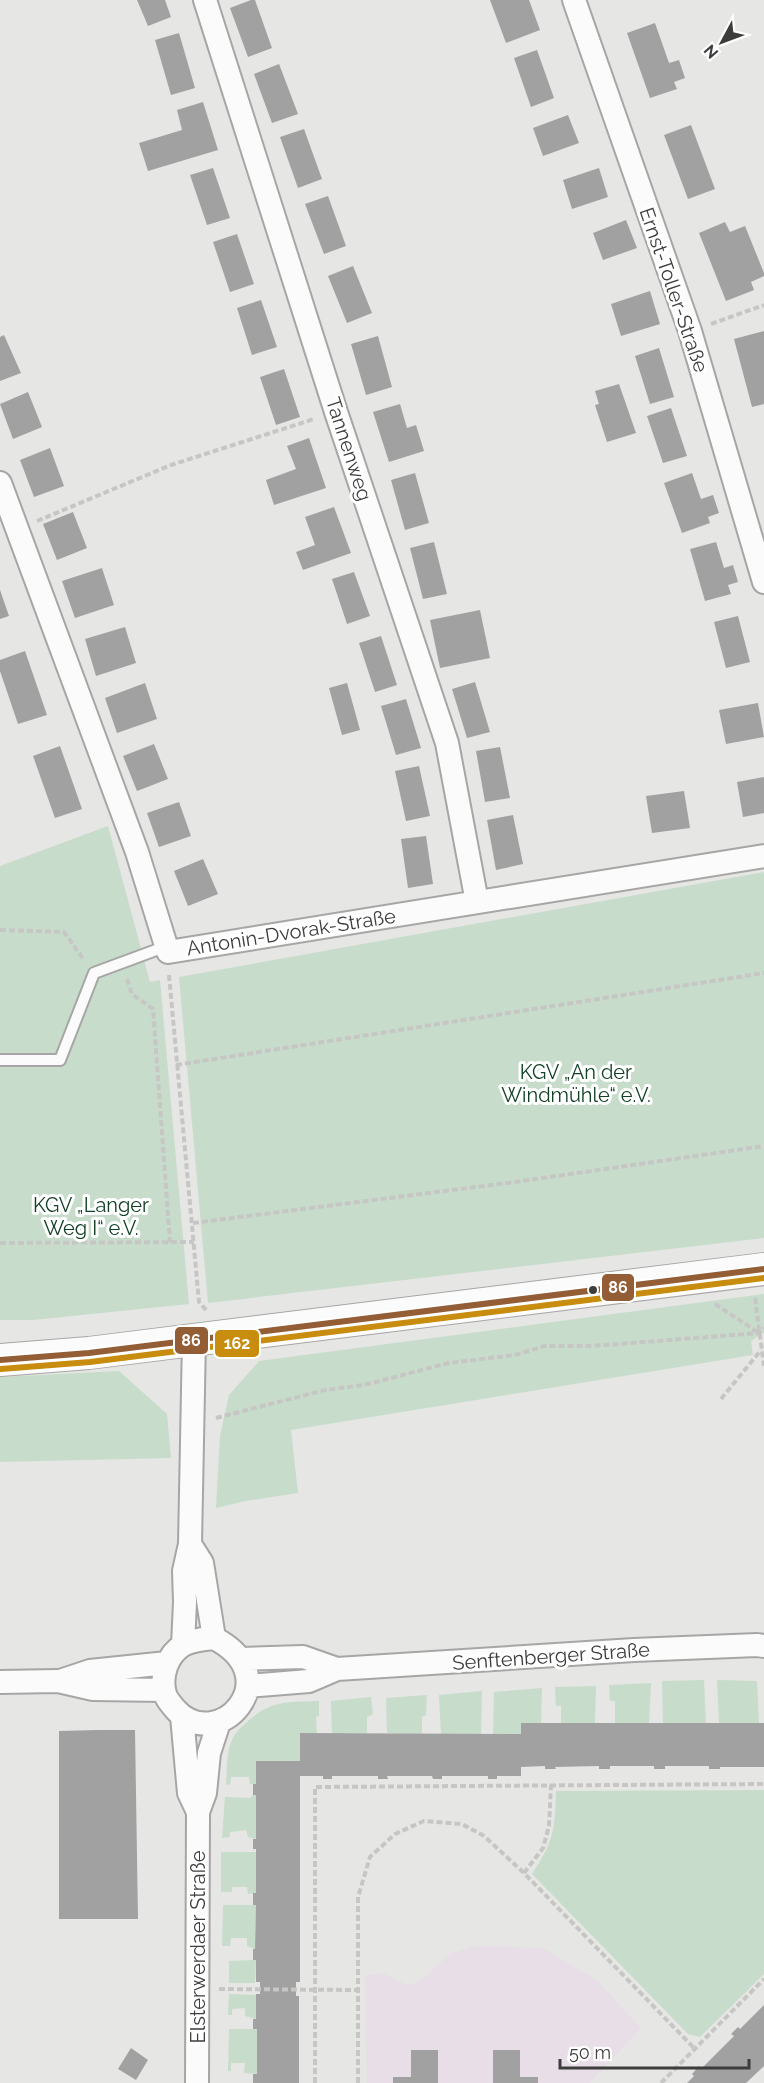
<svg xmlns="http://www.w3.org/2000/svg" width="764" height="2083" viewBox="0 0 764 2083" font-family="Raleway,sans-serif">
  <rect width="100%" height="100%" fill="#e6e6e4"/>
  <path fill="#e7dee7" d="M475,1946L544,1948L597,1981L641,2028L590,2083H367L365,1976L383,1973L407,1985L419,1982L451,1953Z"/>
  <path fill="#c7dccb" d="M108,826L150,982L160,980L189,1304L33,1320H0V866Z
    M764,872V1238L208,1303L179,977Z
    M764,1294V1334L763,1333L751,1341L753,1355L291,1430L298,1493L245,1501L216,1508L220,1436L229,1395L259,1361Z
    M119,1371L167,1414L171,1458L0,1462V1377Z
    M704,1680L706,1723H663L662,1681Z
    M717,1680L757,1681L759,1723H719Z
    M651,1683L649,1723H615V1701H610L609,1685Z
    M596,1686L595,1723H561V1706H556L555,1687Z
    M542,1688L541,1723H521V1734H493L494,1692Z
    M482,1691L481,1734H441L439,1695Z
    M427,1695L426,1715L422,1717V1734L387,1733L386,1698Z
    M371,1697L373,1714L367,1717V1733L332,1734L331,1701Z
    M319,1701V1716L316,1717L317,1734H300V1761H256V1784H250L249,1777H231L230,1785L226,1784C227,1770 226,1751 233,1738C236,1731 244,1725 249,1720C272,1700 289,1702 319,1701Z
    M764,1790V1974L700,2037L688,2034L532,1874C554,1841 555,1829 556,1791Z
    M253,1795H256V1839L248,1837L246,1830L230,1832V1837L222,1838L225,1797L250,1798Z
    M221,1852H256V1893L248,1894L247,1887H232V1892H221Z
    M223,1905H256L255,1949L247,1946V1938H231L230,1946H222Z
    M256,1960L255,1983H229V1961Z
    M229,1994L256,1995V2019L245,2016V2008L232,2009V2015H228Z
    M229,2029H257V2074L244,2073L245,2063H231V2071H228Z"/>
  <path fill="#a2a1a1" d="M137,0H165L171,17L148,26Z
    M251,0H255L272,48L248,57L230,8Z
    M490,0H529L540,30L506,43Z
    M655,23L669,63L679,60L685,78L674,82L677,89L650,98L627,33Z
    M179,33L195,88L171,95L155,40Z
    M537,50L554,98L531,107L514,58Z
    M279,64L298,114L272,123L254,74Z
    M203,102L218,150L148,171L139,143L182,130L177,110Z
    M568,115L579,143L543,156L533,128Z
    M691,125L715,189L688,199L664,135Z
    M304,129L322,179L298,188L280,137Z
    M213,168L230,218L207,225L190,175Z
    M599,168L608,197L572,209L563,180Z
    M328,196L346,246L324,254L305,204Z
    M626,220L637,248L603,260L593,233Z
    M725,222L730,232L745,226L764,273V276L751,282L754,290L726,301L699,233Z
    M237,234L254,284L230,292L213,242Z
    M353,266L372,313L347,323L328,276Z
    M650,291L660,324L621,336L611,304Z
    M261,300L277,347L252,355L237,308Z
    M764,331V404L752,407L734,339Z
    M4,335L21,373L0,381V337Z
    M378,336L392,387L366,395L351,344Z
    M659,348L674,397L650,404L635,356Z
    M284,369L300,417L276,425L260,377Z
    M619,384L636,433L607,442L595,405L599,404L595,391Z
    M28,392L42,427L13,439L0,404Z
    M400,404L407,428L416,425L424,451L389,462L373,412Z
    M671,408L687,456L663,463L647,416Z
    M309,438L326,488L274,505L266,480L296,469L287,446Z
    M50,448L64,486L34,497L20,460Z
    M415,473L429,523L405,530L391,480Z
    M692,473L701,499L713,495L719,513L708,517L710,523L682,533L664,483Z
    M334,507L351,553L303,570L296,552L315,545L305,517Z
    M73,512L87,548L57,560L43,524Z
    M434,542L447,594L423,599L410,548Z
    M716,542L724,568L733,565L738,582L728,585L731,594L705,601L690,549Z
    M102,568L114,605L75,618L62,581Z
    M354,572L370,616L347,624L332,579Z
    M0,590L9,616L0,619Z
    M480,610L490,658L440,668L430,620Z
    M738,616L750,662L726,668L714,622Z
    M125,627L136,663L96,676L85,639Z
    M381,636L397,685L375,692L359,643Z
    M25,651L47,715L18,724L0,671V660Z
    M475,682L490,732L467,738L452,689Z
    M145,683L157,719L117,733L105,698Z
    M347,683L360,730L342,735L329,688Z
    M406,699L421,748L396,755L381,706Z
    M758,703L764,737L726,744L719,710Z
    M154,744L168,779L137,791L123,756Z
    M60,746L82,809L55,818L33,756Z
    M500,747L510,798L485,802L476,751Z
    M419,766L430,816L406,821L395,771Z
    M764,777V813L743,817L737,782Z
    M684,791L690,828L652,833L646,796Z
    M179,802L191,836L159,847L147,813Z
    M513,815L523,864L496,870L487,820Z
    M426,836L433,884L408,888L401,839Z
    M203,859L218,894L188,906L174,871Z
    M521,1723H764V1767H720V1769H709V1766H665V1769H654V1766H610V1769H599V1766L555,1767L556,1769H545V1766L521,1767V1776H497V1779H488V1776H442V1779H433L432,1776H387L388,1779H378V1776H332V1779H323V1776H300V1982H296V1996H299V2083H253V2074H257V2029H253V2019H256V1994H260V1982H256V1960H253V1949H255L256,1905H253V1893H256V1849H253V1839H256V1795H253V1784H256V1761H300V1733L521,1734Z
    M97,1730H135L138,1919H59V1731Z
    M764,2005V2066L746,2083H687L694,2076L692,2074L699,2066L701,2069L734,2036L731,2034L738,2027L740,2029Z
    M131,2048L148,2060L136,2080L118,2069Z
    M411,2050H438V2083H393V2077H411Z
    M493,2050H520V2077H538V2083H493Z"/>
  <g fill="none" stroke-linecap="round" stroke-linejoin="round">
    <g stroke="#a7a6a5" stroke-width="14">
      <path id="service" d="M0,1060H60L94,973L167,946"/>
    </g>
    <g stroke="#a7a6a5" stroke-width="26">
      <path id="minor" d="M205,0L336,412L447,743L477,902
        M574,0L690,331L764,582
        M0,483L137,852L168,952L764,856
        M190,1544L202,1563L214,1638
        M214,1638C291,1678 217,1756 175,1709C171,1704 167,1700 165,1694C160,1676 167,1655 183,1645C192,1640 203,1639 214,1638Z
        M183,1645L185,1602L184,1571L190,1544L194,1339
        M242,1659L303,1657L337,1669
        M60,1681L90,1671L167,1663
        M0,1682L58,1681L93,1689L164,1690
        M248,1686L309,1681L337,1669L634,1650L757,1645L764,1646
        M182,1716L189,1793L198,1812
        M197,2083L198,1812L205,1793L209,1753L219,1722"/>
    </g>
    <g stroke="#a7a6a5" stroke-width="34">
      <path id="secondary" d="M0,1360L89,1353L764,1269"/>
    </g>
    <path stroke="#c6c6c5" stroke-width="4" stroke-dasharray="6 3" stroke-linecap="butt" d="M711,324L764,305
      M37,521L171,465L314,419
      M0,930L64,932L84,960
      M169,975L199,1302L207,1311
      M127,979L132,994L153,1009L170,1242
      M176,1065L764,973
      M193,1223L515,1182L764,1146
      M0,1243L194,1242
      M755,1298L764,1366
      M715,1304L759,1333
      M721,1399L761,1350
      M216,1418L325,1390L364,1385L449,1363L515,1355L545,1346H592L759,1333L764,1328
      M524,1873L543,1848L549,1826L551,1785
      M219,1989L358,1990
      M315,2083V1787L764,1784
      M358,2083V1897L370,1857L395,1834L424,1821L462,1824L484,1836L524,1873L695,2049
      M661,2083L764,1979"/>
    <use href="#service" stroke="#fbfbfb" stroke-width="10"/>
    <use href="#minor" stroke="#fbfbfb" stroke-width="22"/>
    <use href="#secondary" stroke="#fbfbfb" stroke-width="32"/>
    <g stroke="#fff" stroke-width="10">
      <path id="bus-1" d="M0,1360L89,1353L764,1269"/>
    </g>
    <g stroke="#fff" stroke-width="10">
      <path id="bus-2" d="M1,1369L90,1362L764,1278"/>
    </g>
    <use href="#bus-1" stroke="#935e36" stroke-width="6"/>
    <use href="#bus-2" stroke="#c88c0f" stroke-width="6"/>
  </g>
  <circle fill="#3d3d3c" stroke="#fff" stroke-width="2" cx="593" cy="1290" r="5"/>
  <g text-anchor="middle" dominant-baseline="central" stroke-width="6" stroke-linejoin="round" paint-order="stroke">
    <g font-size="20" fill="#3d3d3c" stroke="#fff">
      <text transform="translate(674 290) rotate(71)">Ernst-Toller-Straße</text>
      <text transform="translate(349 449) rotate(72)">Tannenweg</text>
      <text transform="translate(291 932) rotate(-9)">Antonin-Dvorak-Straße</text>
      <text transform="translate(551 1656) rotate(-4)">Senftenberger Straße</text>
      <text transform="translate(198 1947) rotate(-90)">Elsterwerdaer Straße</text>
    </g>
    <g font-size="20" fill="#114023" stroke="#fff">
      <text x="576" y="1072">KGV „An der<tspan x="576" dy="23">Windmühle“ e.V.</tspan></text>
      <text x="91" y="1205">KGV „Langer<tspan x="91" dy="23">Weg I“ e.V.</tspan></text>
    </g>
  </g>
  <g stroke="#fff" stroke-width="2">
    <rect x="601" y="1273" width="34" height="29" rx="6" fill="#935e36"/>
    <rect x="174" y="1326" width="35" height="29" rx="6" fill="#935e36"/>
    <rect x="214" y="1329" width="46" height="29" rx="6" fill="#c88c0f"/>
  </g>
  <g font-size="16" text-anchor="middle" font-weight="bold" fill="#fff">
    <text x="618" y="1293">86</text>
    <text x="191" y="1346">86</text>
    <text x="237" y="1349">162</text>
  </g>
  <g transform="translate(722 42) rotate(229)" stroke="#ffffff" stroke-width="4.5" paint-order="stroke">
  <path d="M0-4.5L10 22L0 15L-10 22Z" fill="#3d3d3c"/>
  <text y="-9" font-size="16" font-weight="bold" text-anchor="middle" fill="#3d3d3c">N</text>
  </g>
  <path d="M560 2059v9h189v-9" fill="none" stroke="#3d3d3c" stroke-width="3"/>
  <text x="569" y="2059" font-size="18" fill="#3d3d3c" stroke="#ffffff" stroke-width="4.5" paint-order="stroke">50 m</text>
</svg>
